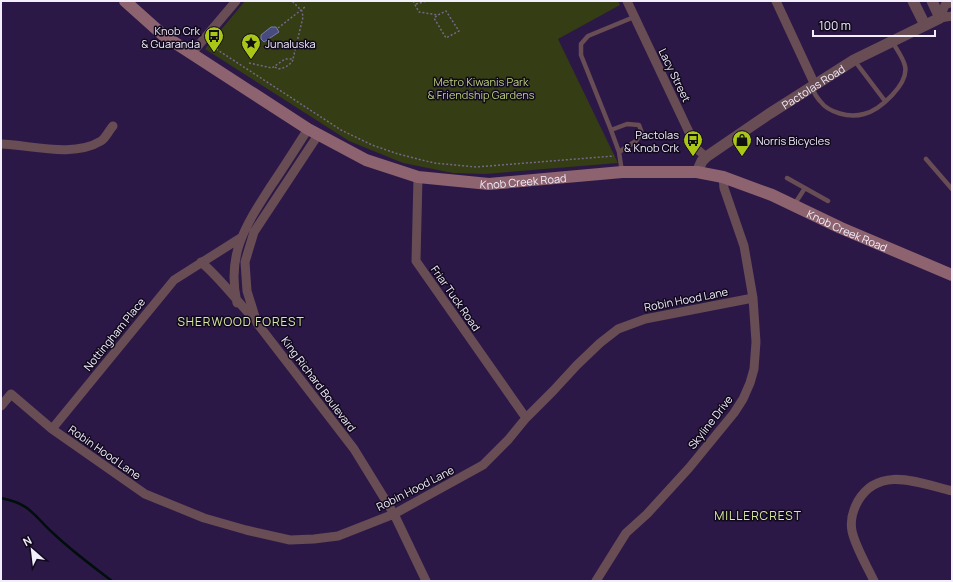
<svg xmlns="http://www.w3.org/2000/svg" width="953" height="582" viewBox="0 0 953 582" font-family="Manrope,sans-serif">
  <rect width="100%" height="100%" fill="#2c1847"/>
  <path fill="#343d13" d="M245,1H618L620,5L558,39L618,163L485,174L453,173L403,163L349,141L205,49Z"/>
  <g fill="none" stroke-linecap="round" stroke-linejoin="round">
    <path stroke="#000f0b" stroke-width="2.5" d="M1,498C31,504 33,515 54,534C72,551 92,566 112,581"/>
  </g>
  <path fill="#484b7d" stroke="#787db4" d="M271,27H276L279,32L264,42L261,39V35Z"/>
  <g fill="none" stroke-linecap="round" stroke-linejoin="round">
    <path stroke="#76678a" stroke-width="1.5" stroke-dasharray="2 2" stroke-linecap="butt" d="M413,1L419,12L438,15L446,11L459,31L446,38L434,18L438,15
      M416,4L427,1
      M278,28L305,7
      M212,43L213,47L341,130L372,145L398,154L434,163L476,167L614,156
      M249,63L272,68L285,59H293L303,17L302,11L292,1
      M275,67L278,69C285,68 289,66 293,60"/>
    <path stroke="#684d55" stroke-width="4.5" d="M854,60L885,101
      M814,87C813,93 816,96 820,101C829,113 849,118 864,114C880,110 909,84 905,66C903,57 896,49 892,41
      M611,130L619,152L622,172
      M619,152L636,141L642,133L639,125L627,124L611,130L581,55V44L588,36L634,17
      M926,159L952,189
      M787,178L828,201
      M794,205L805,188"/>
    <path stroke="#684d55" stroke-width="9" d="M627,1L697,149L706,157
      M776,1L815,85
      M952,2L945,5L940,18L952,16
      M192,53L236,1
      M318,135L254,232L245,262L247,291L257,323L354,449L394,514L426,581
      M1,144C31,145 73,158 101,141C106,138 109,130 113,126
      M418,177L416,261L526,418
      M201,262C221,279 236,300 254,319
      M237,303C226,254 246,225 271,186C284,167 296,148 308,129
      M1,406L11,394L52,429L145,494L204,518L246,530L290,540L314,539L338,536L394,514L483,465L508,440L526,418L553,391L577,365L600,343L618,329L645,319L753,298
      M52,429L174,280L242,237
      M596,581L626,533L647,514L689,468L734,413L743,399L750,383L754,369L756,342L753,298L744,246L724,188L723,177
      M874,581C867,566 855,546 852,531C850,521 853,510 858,501C879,465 919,483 952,491"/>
    <g stroke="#684d55" stroke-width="11">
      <path d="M913,1L925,25"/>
      <path id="s1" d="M697,172L702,161L706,157L769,114L854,60L940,18L932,1"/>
    </g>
    <path stroke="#8d636f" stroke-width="12" id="s2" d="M125,1L163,35L308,129L366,160L418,177L489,184L622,172H697L723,177L772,195L841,228L952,275"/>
  </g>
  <defs>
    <g id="bus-pin" transform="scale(1)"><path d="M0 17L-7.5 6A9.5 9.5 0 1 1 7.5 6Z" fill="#aac718" stroke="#11091d"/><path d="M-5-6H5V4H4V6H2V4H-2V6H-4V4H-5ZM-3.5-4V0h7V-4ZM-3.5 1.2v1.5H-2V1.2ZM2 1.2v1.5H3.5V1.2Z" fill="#111"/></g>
    <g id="sight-pin" transform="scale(1)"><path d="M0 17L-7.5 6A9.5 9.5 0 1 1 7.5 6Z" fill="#aac718" stroke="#11091d"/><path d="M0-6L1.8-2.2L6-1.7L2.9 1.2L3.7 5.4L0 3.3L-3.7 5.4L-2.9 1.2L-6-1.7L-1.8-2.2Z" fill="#111"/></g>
    <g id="shop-pin" transform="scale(1)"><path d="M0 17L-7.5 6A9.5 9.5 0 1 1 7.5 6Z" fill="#aac718" stroke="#11091d"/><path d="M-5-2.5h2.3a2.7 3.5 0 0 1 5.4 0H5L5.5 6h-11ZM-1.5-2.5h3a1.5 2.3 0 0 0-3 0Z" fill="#111"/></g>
  </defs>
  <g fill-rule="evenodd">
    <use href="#bus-pin" x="214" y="36"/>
    <use href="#sight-pin" x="251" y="43"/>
    <use href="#bus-pin" x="693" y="140"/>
    <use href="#shop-pin" x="742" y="140"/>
  </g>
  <g text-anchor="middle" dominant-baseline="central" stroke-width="3" stroke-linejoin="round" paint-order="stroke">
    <g font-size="11" fill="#f2eefb" stroke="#11091d" text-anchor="end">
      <text x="200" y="30">Knob Crk<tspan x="200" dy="13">&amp; Guaranda</tspan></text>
      <text x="265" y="43" text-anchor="start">Junaluska</text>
      <text x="679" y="134">Pactolas<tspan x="679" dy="13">&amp; Knob Crk</tspan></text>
      <text x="756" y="140" text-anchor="start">Norris Bicycles</text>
    </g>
    <g font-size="11" fill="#f2eefb" stroke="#11091d">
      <text transform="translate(675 75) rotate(64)">Lacy Street</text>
      <text stroke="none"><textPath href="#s1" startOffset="146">Pactolas Road</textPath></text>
      <text stroke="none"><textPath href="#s2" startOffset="450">Knob Creek Road</textPath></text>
      <text stroke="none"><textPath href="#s2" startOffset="786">Knob Creek Road</textPath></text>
      <text transform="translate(456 298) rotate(55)">Friar Tuck Road</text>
      <text transform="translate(686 299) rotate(-11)">Robin Hood Lane</text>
      <text transform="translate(114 334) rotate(-51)">Nottingham Place</text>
      <text transform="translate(319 384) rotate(53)">King Richard Boulevard</text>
      <text transform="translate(710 422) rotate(-52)">Skyline Drive</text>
      <text transform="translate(105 452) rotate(35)">Robin Hood Lane</text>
      <text transform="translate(415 488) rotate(-27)">Robin Hood Lane</text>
    </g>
    <g font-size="11" fill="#bcd17b" stroke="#11091d">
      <text x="481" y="81">Metro Kiwanis Park<tspan x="481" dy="13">&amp; Friendship Gardens</tspan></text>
    </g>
    <g font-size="12" letter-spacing="1" fill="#d7ea9e" stroke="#11091d">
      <text x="241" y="321">SHERWOOD FOREST</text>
      <text x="758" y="515">MILLERCREST</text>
    </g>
  </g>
  <rect width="953" height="582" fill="none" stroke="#f2eefb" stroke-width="4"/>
  <g transform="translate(32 550) rotate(332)" stroke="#11091d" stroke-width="3" paint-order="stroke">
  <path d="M0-3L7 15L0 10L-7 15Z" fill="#f2eefb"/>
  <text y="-6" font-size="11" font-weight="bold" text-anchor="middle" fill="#f2eefb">N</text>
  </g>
  <path d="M813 30v6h122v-6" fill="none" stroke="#f2eefb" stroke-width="2"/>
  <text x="819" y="30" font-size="12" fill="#f2eefb" stroke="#11091d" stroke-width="3" paint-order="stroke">100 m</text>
</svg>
